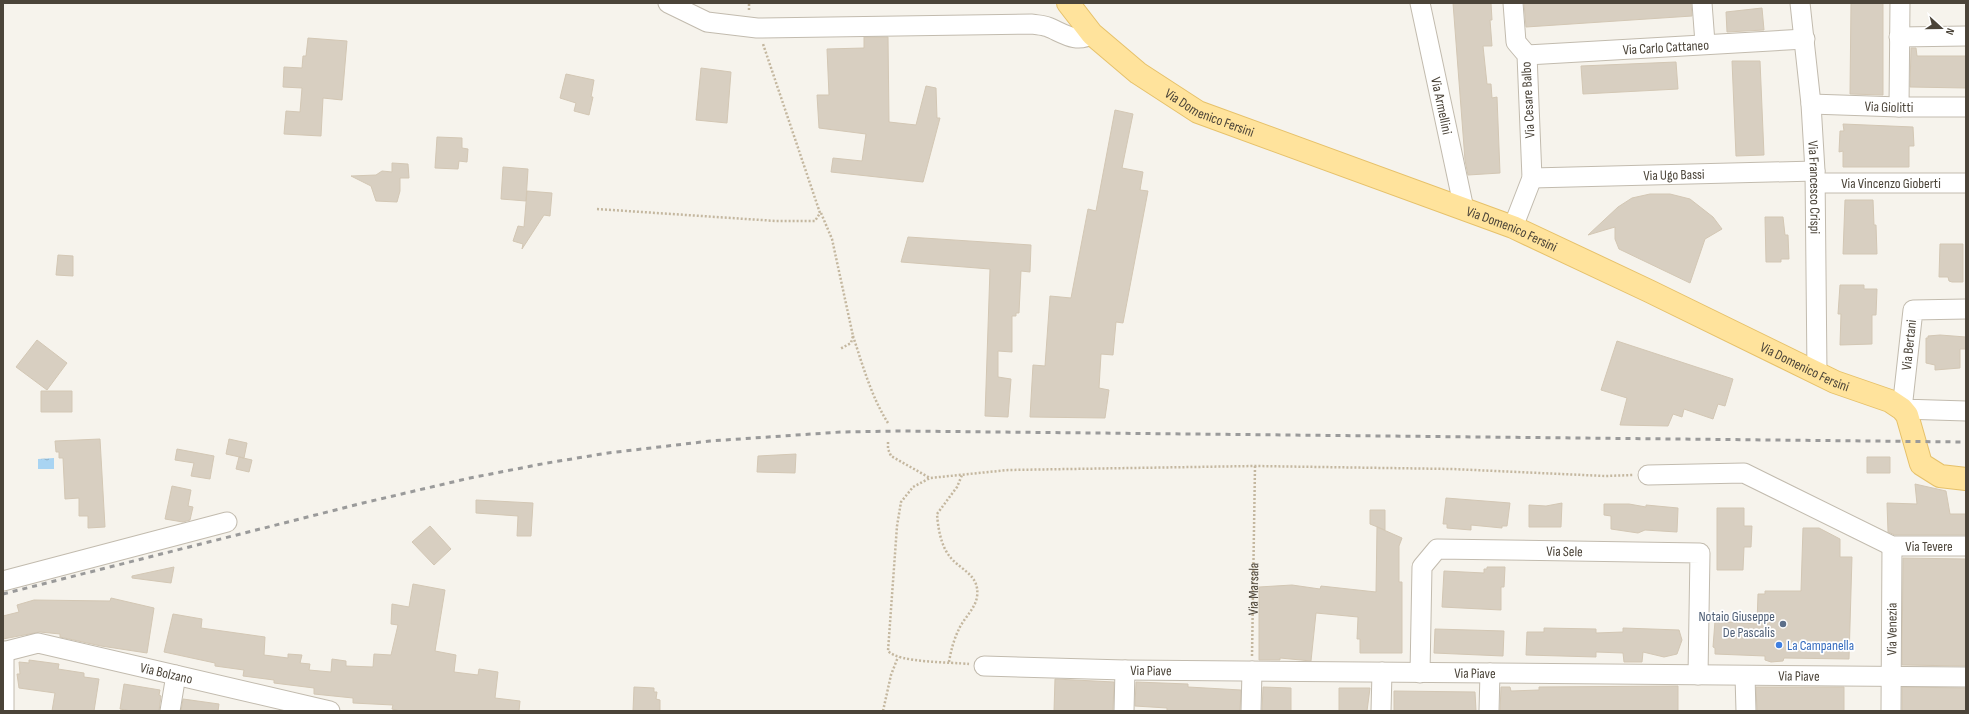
<svg xmlns="http://www.w3.org/2000/svg" width="1969" height="714" viewBox="0 0 1969 714" font-family="'Sofia Sans Condensed',sans-serif">
  <defs>
    <pattern id="water-ripples" width="26" height="14" patternUnits="userSpaceOnUse"><rect width="26" height="14" fill="#a9d4f2"/><path d="M2 4q2-2 4 0t4 0M15 11q2-2 4 0t4 0" fill="none" stroke="#8caec5"/></pattern>
  </defs>
  <rect width="100%" height="100%" fill="#f6f3ec"/>
  <path fill="url(#water-ripples)" d="M54,458V469H38V459Z"/>
  <path fill="#d8cfc1" stroke="#d3c7b4" d="M1453,3H1491L1492,20H1490L1492,46H1483L1487,84H1491L1492,98L1497,97L1500,173L1468,175L1465,160Z
    M1524,3H1691L1692,16L1526,27Z
    M1851,3H1883V95L1850,94Z
    M1762,8L1764,30L1727,32L1726,12Z
    M864,37H888L889,122L916,125L926,86L936,88L937,118H940L923,182L831,172L833,158L862,161L866,134L819,128L817,95H829L827,49L864,48Z
    M308,38L347,41L342,100L323,98L321,136L284,134L286,111L300,112L302,88L283,87L284,67L302,68L303,56H306Z
    M1911,48H1916L1917,56H1966V88L1910,87Z
    M1732,61H1760L1764,155L1736,156Z
    M1676,62L1678,89L1583,94L1581,66Z
    M701,68L731,72L727,123L696,120Z
    M566,74L594,80L591,97H593L589,115L574,111L576,103L560,98Z
    M1115,110L1133,114L1122,168L1143,172L1140,190L1148,191L1123,323L1116,322L1113,355L1101,354L1099,388L1109,390L1105,418L1030,417L1033,365L1045,366L1050,296L1071,298L1088,209L1096,211Z
    M1843,124L1913,127L1914,146H1909V167H1843V151L1839,152L1840,131H1844Z
    M437,137L462,138V148L468,149L467,162L459,161L458,169L435,168Z
    M392,163L408,164L409,178H400V191L397,202L376,201L371,186L351,176L376,175L382,171L392,172Z
    M503,167L528,169L526,201L501,199Z
    M527,191L552,193L550,216L544,215L522,249L523,244L513,241L518,226L524,227Z
    M1650,194H1670L1690,199L1713,217L1722,229L1705,239L1690,283L1619,249L1615,239V227L1588,235L1618,207L1632,198Z
    M1845,200H1873L1874,225H1876L1877,254H1843Z
    M1765,217H1783L1785,235H1788L1789,259H1781V262H1766Z
    M908,237L1031,245L1030,272L1021,271L1019,313H1016V316H1012V352L998,351V377L1011,379L1008,417L985,416L990,269L901,262Z
    M1940,244H1963V282H1952L1949,281L1948,277H1939Z
    M58,255L73,256V276L56,275Z
    M1840,285H1864V289H1877L1876,315H1872V344L1840,345L1841,314H1838Z
    M1940,335L1966,337V349H1960V368L1935,370V365L1926,363V338H1928V336Z
    M37,340L67,363L47,390L16,367Z
    M1617,341L1733,379L1725,406L1718,404L1713,419L1684,409L1682,417L1673,414L1668,426L1620,425L1627,398L1601,390Z
    M41,391H72V412H41Z
    M100,439L105,527L88,528V516H79V498L65,499L63,458H59V452H56L55,441Z
    M229,439L247,443L244,458L226,454Z
    M177,449L214,456L210,479L191,476L194,463L175,460Z
    M796,454L795,473L757,472L758,456Z
    M239,457L252,460L249,472L236,469Z
    M1867,457H1890V473H1867Z
    M1915,484L1946,491L1950,514H1966V535H1895L1888,532L1887,503L1917,504Z
    M172,486L191,490L188,506L193,507L190,520L183,522L165,519Z
    M1446,498L1510,503L1507,526H1502V528L1471,525V530L1447,528V524H1443Z
    M476,500L533,503L531,536H517L518,516L476,513Z
    M1562,503L1561,527H1529V505L1546,506Z
    M1604,504H1629L1646,507V505L1678,508L1677,532L1645,530L1638,533L1611,529V516L1604,515Z
    M1717,508H1744V526H1752L1751,547H1744L1743,570H1717Z
    M1370,510H1385V530L1370,524Z
    M430,526L451,549L434,565L412,542Z
    M1377,527L1402,538L1399,546V582H1402V653H1360V639H1357L1358,617L1316,613L1311,661L1280,658V660H1259V587L1292,585L1320,589L1321,586L1376,592Z
    M1803,528H1819L1840,539V557H1852L1849,659L1784,658L1783,661L1771,662L1765,660V656L1715,654V648L1713,647L1715,621L1757,624L1758,594H1765V591H1801Z
    M1903,558L1966,559V666L1902,665Z
    M174,567L171,583L132,578V576Z
    M1487,567H1505L1504,587H1501V610L1442,607L1444,571L1484,573V569H1487Z
    M413,584L445,590L435,651L456,655L454,672L478,675L479,669L498,672L495,698L520,701L519,711H400L392,709L393,705L353,703V698L314,694V688L274,683V680L243,676L244,670L215,666V663L164,652L173,614L202,619L201,628L265,637L264,655L288,658V654L302,655L300,663L310,664L309,670L331,672L332,659L346,661V666L373,667L374,654L391,655L398,625L391,624L392,604L409,607Z
    M111,598L154,608L147,653L101,646L60,637V634L40,632L3,639V616L19,612L17,605L34,600L110,601Z
    M1544,628L1596,629V633L1623,632V628L1679,630L1682,640L1677,654L1664,657L1643,652L1642,662H1624L1623,653L1596,652V657L1526,655L1527,632H1544Z
    M1435,629L1504,631L1503,656L1434,653Z
    M29,660L59,664L58,669L84,673V677L99,679L94,711H52L55,693L19,688L17,674H20L19,662L29,663Z
    M1055,679L1114,682L1113,711H1054Z
    M1136,682L1188,684V687L1241,690L1240,711H1167V708L1135,706Z
    M124,684L160,690L159,695L161,696L159,711H131L120,709Z
    M1678,686V711H1500L1501,687H1510L1511,691L1539,690V687Z
    M634,687L654,688V692H657L656,699L660,700V711H633Z
    M1263,687L1291,688V711H1262Z
    M1756,687H1844V711H1757Z
    M1902,687L1966,688V711H1902Z
    M1339,688H1370L1367,711H1339Z
    M1394,691L1475,692L1476,711H1394Z
    M183,699L219,704L218,711H181Z"/>
  <g fill="none" stroke-linecap="round" stroke-linejoin="round">
    <g stroke="#c2bbae" stroke-width="21">
      <g id="minor">
        <path d="M668,3L707,22L757,28L1032,24C1037,25 1043,25 1048,27C1063,33 1076,44 1092,34"/>
        <path id="s2" d="M1420,3L1464,209"/>
        <path d="M1702,3L1705,43"/>
        <path id="s3" d="M1800,3L1811,104L1815,171L1817,373"/>
        <path d="M1899,37L1966,36"/>
        <path id="s4" d="M1527,55L1805,39"/>
        <path id="s5" d="M1811,104L1899,107H1966"/>
        <path d="M1899,107L1900,3"/>
        <path id="s6" d="M1532,178L1815,171"/>
        <path id="s7" d="M1816,183H1966"/>
        <path d="M1513,227L1532,178L1527,55L1516,42L1513,3"/>
        <path d="M1966,309L1913,310L1902,409L1966,411"/>
        <path id="s8" d="M1648,475L1744,473L1892,546H1966"/>
        <path d="M3,581L227,522"/>
        <path d="M4,651V711"/>
        <path id="s9" d="M3,652L38,643L330,711"/>
        <path id="s10" d="M984,666L1125,670L1966,677"/>
        <path id="s11" d="M1420,673L1422,567L1437,549L1700,553L1698,675"/>
        <path d="M1745,676L1746,711"/>
        <path d="M170,711L176,675"/>
        <path d="M1124,711L1125,670"/>
        <path d="M1251,711L1252,671"/>
        <path d="M1381,711L1382,672"/>
        <path d="M1489,711L1490,673"/>
        <path id="s12" d="M1891,711L1892,546"/>
      </g>
    </g>
    <g stroke="#e6c16a" stroke-width="24">
      <g id="major">
        <path id="s13" d="M1068,3L1092,34L1138,73L1198,112L1513,227L1649,291L1835,382L1890,401L1902,409L1907,415L1921,464L1940,476L1966,479"/>
      </g>
    </g>
    <g stroke="#c4b79f" stroke-width="2.5" stroke-dasharray="2 2" stroke-linecap="butt">
      <path d="M749,10V3"/>
      <path d="M597,209L776,221H815L820,213L763,44"/>
      <path d="M821,213L832,239L853,336L851,343L840,349"/>
      <path d="M853,336C863,366 871,396 888,423"/>
      <path d="M888,442V449L891,456L930,478"/>
      <path id="s1" d="M1252,656L1255,466"/>
      <path d="M949,662C951,650 954,639 959,629C964,618 975,609 977,597C980,575 962,571 951,558C941,547 938,528 937,514L957,487L962,475"/>
      <path d="M969,664C951,662 899,663 888,651L897,526L901,502L913,487L930,478L1008,470L1255,466L1452,469L1605,476L1633,475"/>
      <path d="M883,711L891,675L898,657"/>
    </g>
    <use href="#minor" stroke="#fff" stroke-width="19"/>
    <use href="#major" stroke="#ffe39c" stroke-width="22"/>
    <path stroke="#9a9a9a" stroke-width="3" stroke-dasharray="5 5" stroke-linecap="butt" d="M3,594L363,503L470,478L547,463L608,453L710,441L841,432L900,431L1966,442"/>
  </g>
  <circle fill="#5c6f8a" stroke="#fff" stroke-width="1.5" cx="1783" cy="624" r="4"/>
  <circle fill="#3f7fe0" stroke="#fff" stroke-width="1.5" cx="1779" cy="645" r="4"/>
  <g text-anchor="middle" dominant-baseline="central" stroke-width="3.5" stroke-linejoin="round" paint-order="stroke">
    <g font-size="14" fill="#4b4439" stroke="#fff">
      <text stroke="none"><textPath href="#s4" startOffset="139">Via Carlo Cattaneo</textPath></text>
      <text transform="translate(1528 100) rotate(-93)">Via Cesare Balbo</text>
      <text stroke="none"><textPath href="#s2" startOffset="105">Via Armellini</textPath></text>
      <text stroke="none"><textPath href="#s5" startOffset="78">Via Giolitti</textPath></text>
      <text stroke="none"><textPath href="#s13" startOffset="182">Via Domenico Fersini</textPath></text>
      <text stroke="none"><textPath href="#s6" startOffset="142">Via Ugo Bassi</textPath></text>
      <text stroke="none"><textPath href="#s7" startOffset="75">Via Vincenzo Gioberti</textPath></text>
      <text stroke="none"><textPath href="#s3" startOffset="185">Via Francesco Crispi</textPath></text>
      <text stroke="none"><textPath href="#s13" startOffset="506">Via Domenico Fersini</textPath></text>
      <text transform="translate(1909 345) rotate(-84)">Via Bertani</text>
      <text stroke="none"><textPath href="#s13" startOffset="830">Via Domenico Fersini</textPath></text>
      <text stroke="none"><textPath href="#s8" startOffset="298">Via Tevere</textPath></text>
      <text stroke="none"><textPath href="#s11" startOffset="257">Via Sele</textPath></text>
      <text stroke="none"><textPath href="#s1" startOffset="67">Via Marsala</textPath></text>
      <text stroke="none"><textPath href="#s12" startOffset="82">Via Venezia</textPath></text>
      <text stroke="none"><textPath href="#s10" startOffset="167">Via Piave</textPath></text>
      <text stroke="none"><textPath href="#s9" startOffset="168">Via Bolzano</textPath></text>
      <text stroke="none"><textPath href="#s10" startOffset="491">Via Piave</textPath></text>
      <text stroke="none"><textPath href="#s10" startOffset="815">Via Piave</textPath></text>
    </g>
    <g font-size="14" fill="#4e5e75" stroke="#fff" text-anchor="end">
      <text x="1775" y="616">Notaio Giuseppe<tspan x="1775" dy="16">De Pascalis</tspan></text>
    </g>
    <g font-size="14" fill="#366cbe" stroke="#fff" text-anchor="start">
      <text x="1787" y="645">La Campanella</text>
    </g>
  </g>
  <rect width="1969" height="714" fill="none" stroke="#4b4439" stroke-width="8"/>
  <g transform="translate(1941 28) rotate(111)" stroke="#ffffff" stroke-width="3" paint-order="stroke">
  <path d="M0-3L7 15L0 10L-7 15Z" fill="#4b4439"/>
  <text y="-6" font-size="11" font-weight="bold" text-anchor="middle" fill="#4b4439">N</text>
  </g>
</svg>
